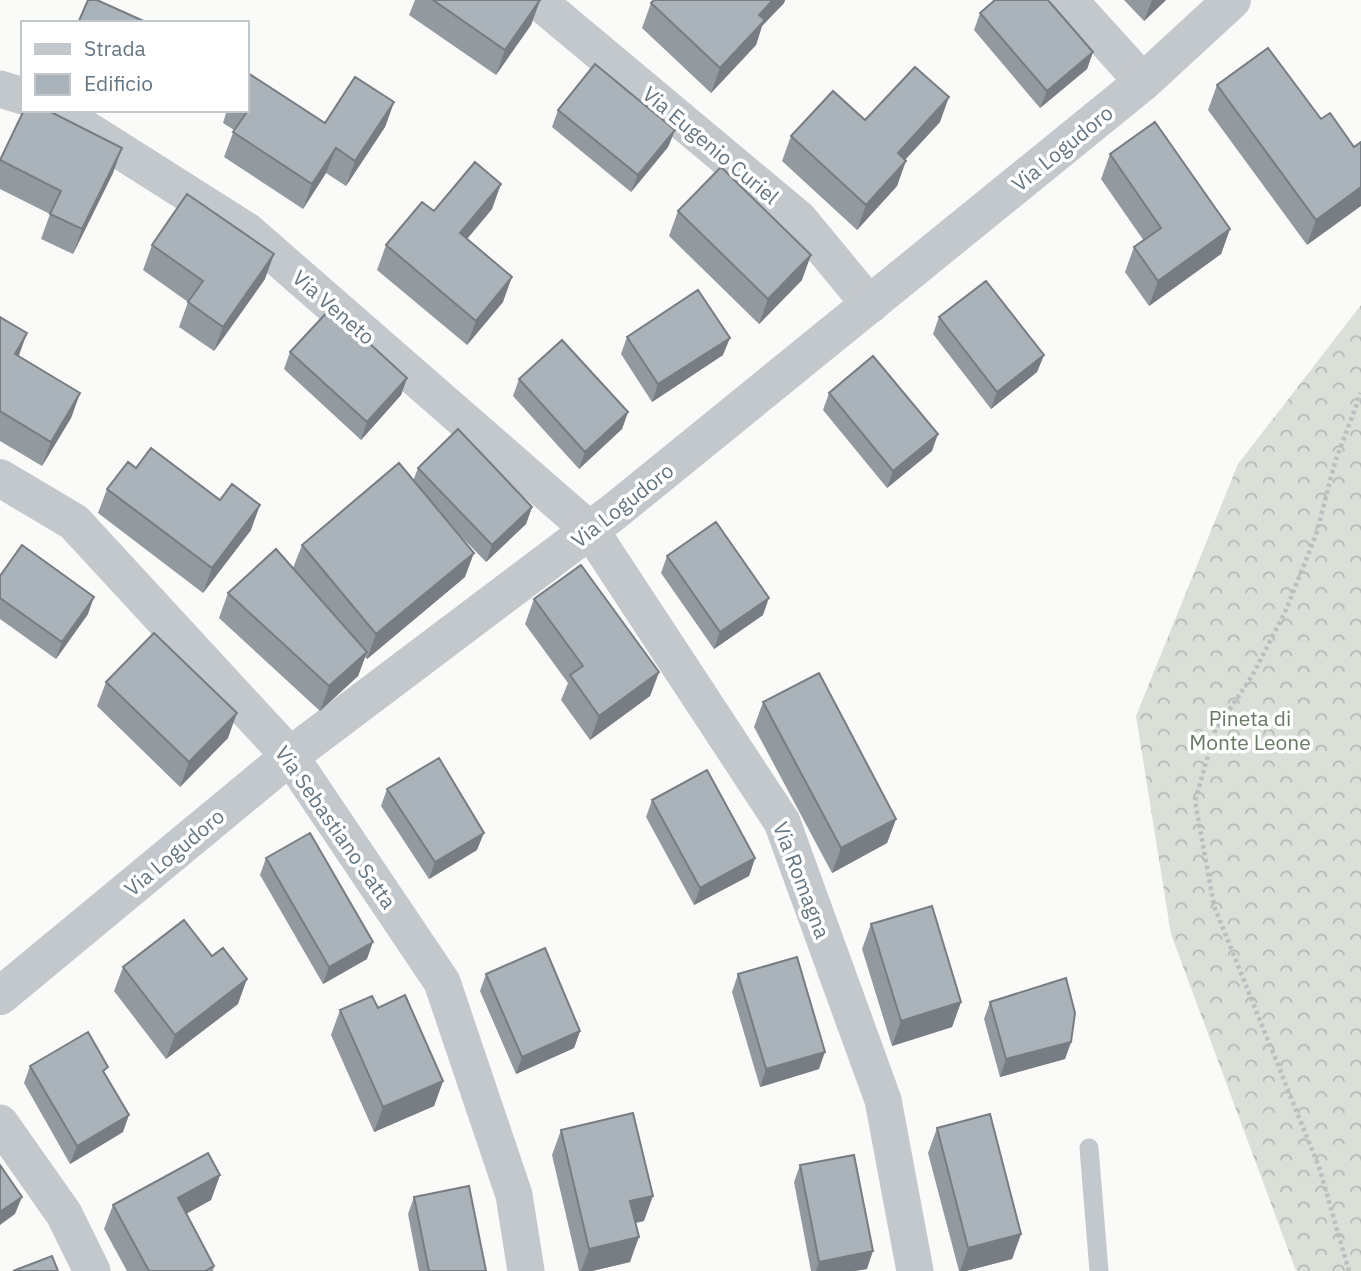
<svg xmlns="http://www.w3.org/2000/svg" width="1361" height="1271" viewBox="0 0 1361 1271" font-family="'IBM Plex Sans',sans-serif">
  <defs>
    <pattern id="forest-crowns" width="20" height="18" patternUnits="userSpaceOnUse" patternTransform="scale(1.75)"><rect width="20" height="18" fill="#dadfd7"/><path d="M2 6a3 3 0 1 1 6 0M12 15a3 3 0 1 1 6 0" fill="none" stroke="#b4b9b4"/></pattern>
  </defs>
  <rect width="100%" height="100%" fill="#fafaf8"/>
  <path fill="url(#forest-crowns)" d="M1361,305V1271H1296L1171,934L1136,716L1238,464Z"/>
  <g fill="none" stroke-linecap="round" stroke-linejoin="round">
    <path stroke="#bbbfc2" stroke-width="4.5" stroke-dasharray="3.5 3.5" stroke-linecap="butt" d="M1349,1271L1319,1167L1214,906L1195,801L1215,731L1252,676L1286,610L1316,535L1335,462L1361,393"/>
    <path stroke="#c3c8cc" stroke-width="19" d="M1089,1148L1099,1271"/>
    <path stroke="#c3c8cc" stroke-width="37" d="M537,0L799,219L870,305
      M1069,0L1143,82
      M0,89L23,96
      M56,110L247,231L591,531L782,822L883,1100L915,1271
      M290,756L442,982L514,1195L526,1271
      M0,1123L64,1214L92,1271"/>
    <path stroke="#c3c8cc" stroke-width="38" d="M0,478L74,522L290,756
      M0,996L290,756L615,511L1143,82L1232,0"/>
  </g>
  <path fill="#929a9f" d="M415,0H540L531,25L496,75L409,15Z
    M654,0H785L784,3L762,26L756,45L711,93L642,28L651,3Z
    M1124,0H1166L1144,21Z
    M980,13L1093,52L1087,69L1040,108L974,30Z
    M247,75L325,123L394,102L385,127L346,186L326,173L303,209L224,157L234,130L223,123L227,110H247Z
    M1217,85L1321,119L1354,147L1307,245L1208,110Z
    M558,110L675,130L668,147L631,192L552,127Z
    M865,120L940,122L905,160L897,186L857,230L782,161L791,136Z
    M1110,154L1230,229L1221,254L1149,306L1125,272L1134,247L1144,241L1101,179Z
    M0,158L113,173L73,254L41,239L50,214L0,189Z
    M492,209L467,239L503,302L467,345L377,270L386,245L434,211Z
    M678,211L802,280L759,324L669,236Z
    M152,245L265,279L214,351L179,327L188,302L143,270Z
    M0,317L19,356L80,393L71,418L42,466L0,441Z
    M939,317L1044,355L1037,372L991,409L933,334Z
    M627,337L723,355L652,402L621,354Z
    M290,352L407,378L401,395L361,440L284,369Z
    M519,379L628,412L622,429L579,469L513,396Z
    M829,393L932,451L887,488L823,410Z
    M418,468L532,507L526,524L486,562L451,526L465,577L367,659L365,657L358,676L320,711L219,618L228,593L293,568L302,545L413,481Z
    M107,489L251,530L203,593L98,513Z
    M667,556L763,615L714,649L661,573Z
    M0,576L88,614L56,659L0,619Z
    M534,599L659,672L650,696L590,740L561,700L568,683L525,624Z
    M106,682L228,738L180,787L97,706Z
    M763,702L896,819L887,843L832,873L754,727Z
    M387,789L477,850L429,879L381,806Z
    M652,800L755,858L749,876L694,905L646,817Z
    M266,858L367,959L323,984L260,875Z
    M871,924L961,1002L952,1027L892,1046L862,949Z
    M123,967L238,1004L166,1059L114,991Z
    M486,974L580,1031L574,1048L516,1074L480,991Z
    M738,974L819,1069L760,1087L732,992Z
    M990,1002L1071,1042L1065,1059L1000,1077L984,1019Z
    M340,1010L443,1081L434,1106L374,1132L331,1035Z
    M30,1066L123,1132L70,1164L24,1083Z
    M937,1128L1021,1234L1012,1259L966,1271H959L928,1153Z
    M561,1130L644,1221L635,1223L630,1262L592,1271H579L552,1155Z
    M800,1165L867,1269L854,1271H811L794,1182Z
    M220,1175L211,1200L186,1214L214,1266L213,1271H127L104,1229L113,1205Z
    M414,1197L486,1271H419L408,1214Z"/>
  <path fill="#777d82" d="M540,0L531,25L496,75L505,50Z
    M773,0H785L784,3L762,26L756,45L711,93L720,68L759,15Z
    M1152,0H1166L1144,21Z
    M1093,52L1087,69L1040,108L1047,91Z
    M949,97L940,122L888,178L898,153Z
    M394,102L385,127L346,186L355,161Z
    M675,130L668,147L631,192L638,175Z
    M122,148L113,173L73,254L82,229Z
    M336,148L326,173L303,209L312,184Z
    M906,161L897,186L857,230L866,205Z
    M501,184L492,209L451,258L460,233Z
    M1361,187V206L1307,245L1316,220Z
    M1230,229L1221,254L1149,306L1158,281Z
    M274,254L265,279L214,351L223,327Z
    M811,255L802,280L759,324L768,299Z
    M512,277L503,302L467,345L476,321Z
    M27,333L18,358L15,354Z
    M730,338L723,355L652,402L658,384Z
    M1044,355L1037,372L991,409L997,392Z
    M407,378L401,395L361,440L367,422Z
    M80,393L71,418L42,466L51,442Z
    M628,412L622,429L579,469L585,452Z
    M938,434L932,451L887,488L893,471Z
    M260,505L251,530L203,593L212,568Z
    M532,507L526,524L486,562L492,545Z
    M474,553L465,577L367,659L376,634Z
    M94,597L88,614L56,659L62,642Z
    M769,598L763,615L714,649L720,632Z
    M367,652L358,676L320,711L329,686Z
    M659,672L650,696L590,740L599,716Z
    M237,713L228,738L180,787L189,762Z
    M896,819L887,843L832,873L841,848Z
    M484,833L477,850L429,879L435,862Z
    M755,858L749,876L694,905L700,888Z
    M373,942L367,959L323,984L329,967Z
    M247,979L238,1004L166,1059L175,1035Z
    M961,1002L952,1027L892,1046L901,1021Z
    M580,1031L574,1048L516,1074L522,1057Z
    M1071,1042L1065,1059L1000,1077L1006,1059Z
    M825,1052L819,1069L760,1087L766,1069Z
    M443,1081L434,1106L374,1132L383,1107Z
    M129,1115L123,1132L70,1164L77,1146Z
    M220,1175L211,1200L169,1223L178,1198Z
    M653,1196L644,1221L621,1226L630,1201Z
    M22,1197L15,1214L0,1225V1212Z
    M1021,1234L1012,1259L966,1271H960L968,1248Z
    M639,1237L630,1262L592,1271H581L589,1249Z
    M873,1251L867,1269L854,1271H816L819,1262Z"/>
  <path fill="#aab3b9" stroke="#777d82" stroke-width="2" d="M88,0H97L148,23H78Z
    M433,0H540L505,50Z
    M654,0H773L759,15L765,20L720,68L651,3Z
    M995,0H1048L1093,52L1047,91L980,13Z
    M1268,48L1321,119L1330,113L1354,147L1361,142V187L1316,220L1217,85Z
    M595,64L675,130L638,175L558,110Z
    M915,67L949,97L898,153L906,161L866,205L791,136L833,91L865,120Z
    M248,73L325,123L355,77L394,102L355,161L336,148L312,184L233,132L249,109L247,108V75Z
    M24,110H47L122,148L82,229L50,214L61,191L0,160Z
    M1155,122L1230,229L1158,281L1134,247L1161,228L1110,154Z
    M475,162L501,184L460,233L512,277L476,321L386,245L422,202L434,211Z
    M721,167L811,255L768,299L678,211Z
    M187,194L274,254L223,327L188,302L203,281L152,245Z
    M986,281L1044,355L997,392L939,317Z
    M698,290L730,338L658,384L627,337Z
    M331,308L407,378L367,422L290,352Z
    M0,317L27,333L15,354L80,393L51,442L0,411Z
    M562,340L628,412L585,452L519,379Z
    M873,356L938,434L893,471L829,393Z
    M458,429L532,507L492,545L418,468Z
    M151,448L220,500L232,484L260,505L212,568L107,489L128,462L136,468Z
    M399,463L474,553L376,634L302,545Z
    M716,522L769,598L720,632L667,556Z
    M22,545L94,597L62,642L0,598V576Z
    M276,549L367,652L329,686L228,593Z
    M581,565L659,672L599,716L570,675L583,666L534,599Z
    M154,633L237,713L189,762L106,682Z
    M819,673L896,819L841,848L763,702Z
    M439,758L484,833L435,862L387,789Z
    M707,770L755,858L700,888L652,800Z
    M310,833L373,942L329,967L266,858Z
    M932,906L961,1002L901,1021L871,924Z
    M184,920L212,956L223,948L247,979L175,1035L123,967Z
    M545,948L580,1031L522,1057L486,974Z
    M797,957L825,1052L766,1069L738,974Z
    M1066,978L1075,1013L1071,1042L1006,1059L990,1002Z
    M405,995L443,1081L383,1107L340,1010L372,996L378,1008Z
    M88,1032L108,1067L103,1071L129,1115L77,1146L30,1066Z
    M633,1113L653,1196L630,1201L639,1237L589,1249L561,1130Z
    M990,1114L1021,1234L968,1248L937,1128Z
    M208,1153L220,1175L178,1198L214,1266L205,1271H149L113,1205Z
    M854,1155L873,1251L819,1262L800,1165Z
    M0,1165L22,1197L0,1212Z
    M469,1186L486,1271H429L414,1197Z
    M52,1256L58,1271H13Z"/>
  <g text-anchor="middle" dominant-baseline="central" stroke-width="7" stroke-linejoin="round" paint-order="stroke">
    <g font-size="21" fill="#657683" stroke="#fff">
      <text transform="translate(711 145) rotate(40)">Via Eugenio Curiel</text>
      <text transform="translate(1062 148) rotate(-39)">Via Logudoro</text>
      <text transform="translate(334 307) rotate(41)">Via Veneto</text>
      <text transform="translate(622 505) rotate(-38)">Via Logudoro</text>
      <text transform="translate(336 827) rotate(55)">Via Sebastiano Satta</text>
      <text transform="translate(174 852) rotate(-40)">Via Logudoro</text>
      <text transform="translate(802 880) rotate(69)">Via Romagna</text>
    </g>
    <g font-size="21" fill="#687a64" stroke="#fff">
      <text x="1250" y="718">Pineta di<tspan x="1250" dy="24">Monte Leone</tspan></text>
    </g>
  </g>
  <rect x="21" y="21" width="228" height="91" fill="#ffffff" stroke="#c1c8cd" stroke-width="2"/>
  <rect x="35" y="44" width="35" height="10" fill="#c3c8cc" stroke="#c1c8cd" stroke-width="2"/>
  <text x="84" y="56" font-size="21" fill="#657683">Strada</text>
  <rect x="35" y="74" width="35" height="21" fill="#aab3b9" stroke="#c1c8cd" stroke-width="2"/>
  <text x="84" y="91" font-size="21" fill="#657683">Edificio</text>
</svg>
